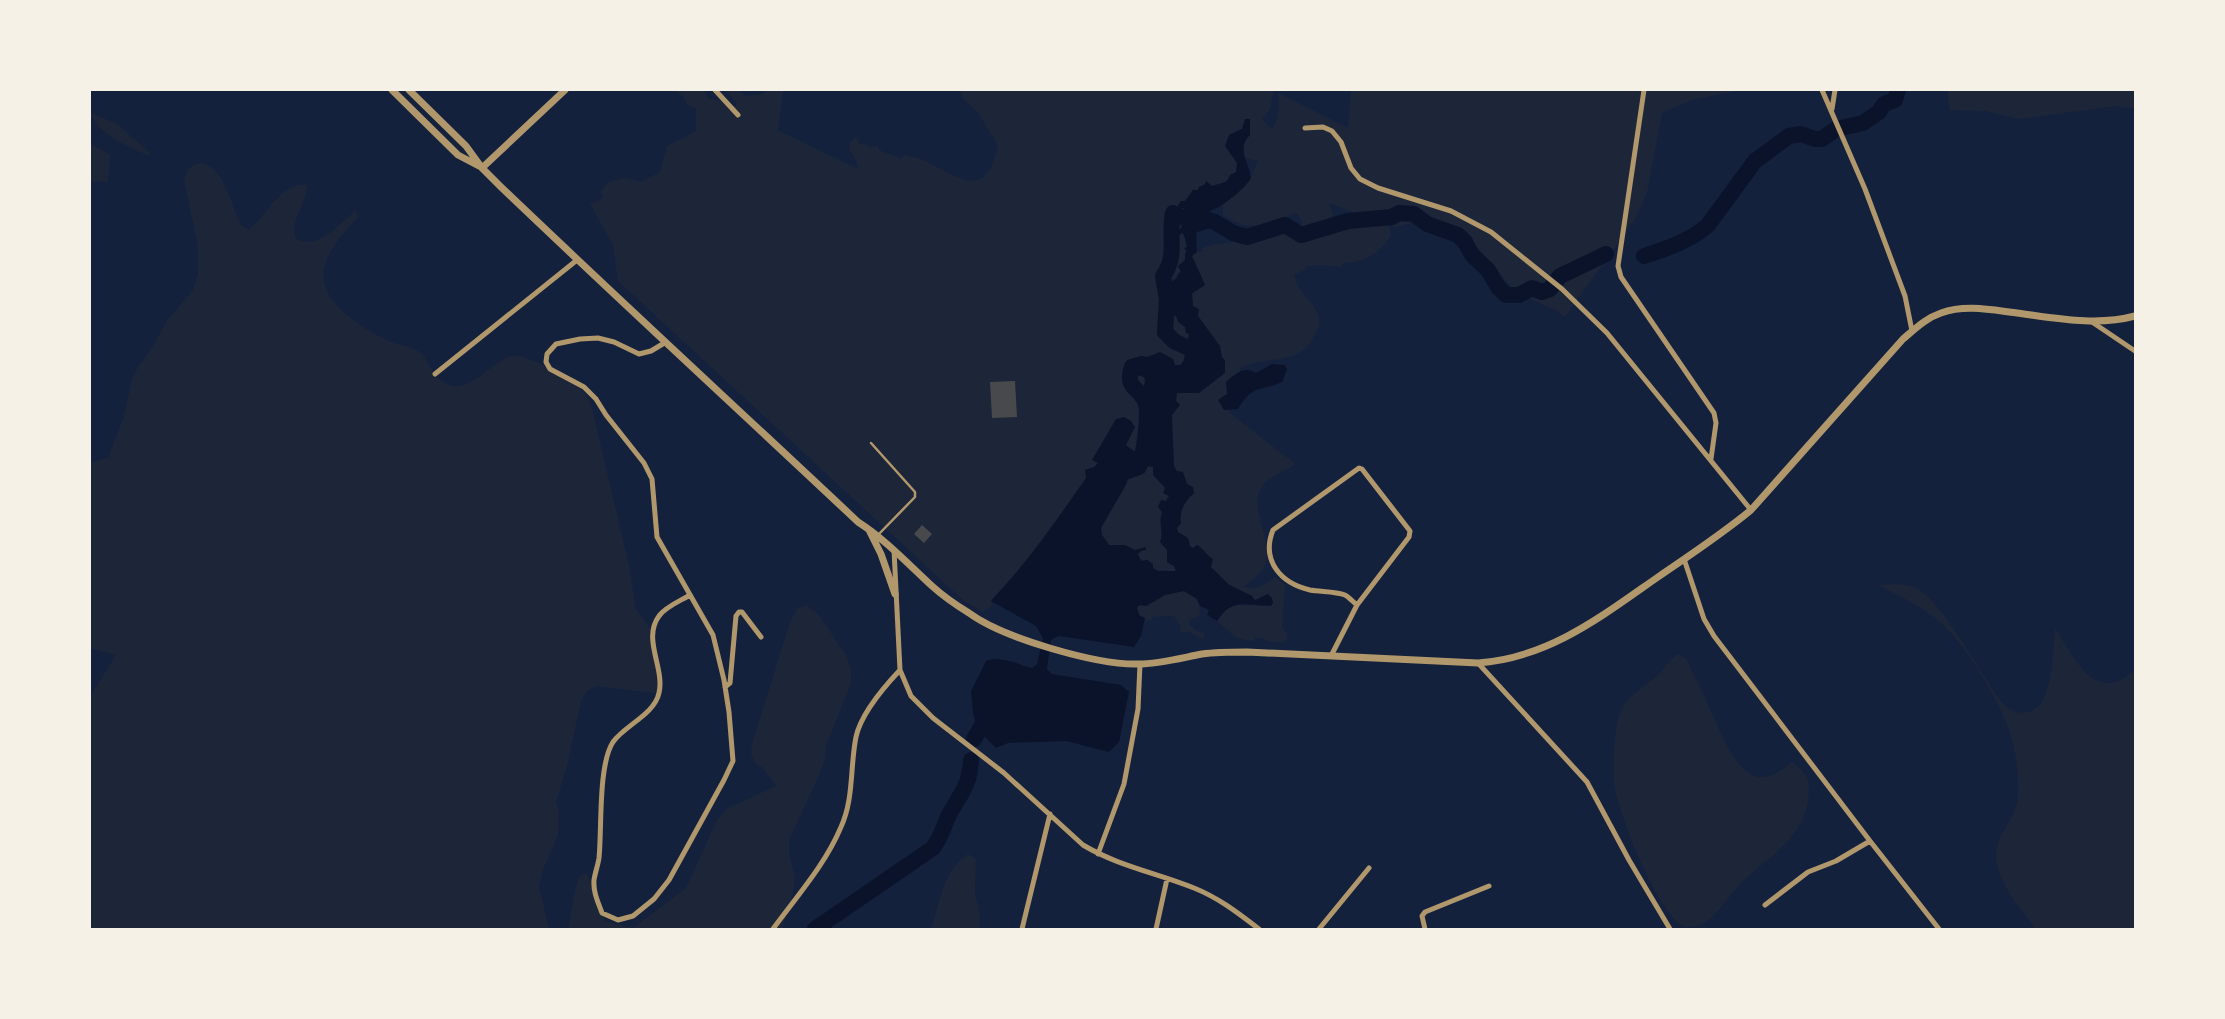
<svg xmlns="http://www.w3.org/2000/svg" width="2225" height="1019" viewBox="0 0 2225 1019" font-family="'Exo 2',sans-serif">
  <rect width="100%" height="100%" fill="#14213d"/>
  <path fill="#1d2539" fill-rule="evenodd" d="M674,90H704L709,99L720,100L734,106L737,104L725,90H739L745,96L763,94L766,90H783L778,130L858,169L856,160L849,149L850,142L855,138L859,140V144H867L871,148L878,145L879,150L902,159L904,155C945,160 983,216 998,145L976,110L964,100L960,90H1274L1270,109L1262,120L1272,129C1280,118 1279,106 1278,93L1348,128L1351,90H1740L1691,100L1662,113L1647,193L1635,219L1565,317L1553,309L1518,294L1477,247L1433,223L1415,222L1396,227L1389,225L1391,236C1377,255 1366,262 1343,263L1340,267L1319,265L1305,267V270L1294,275C1296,280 1297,285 1300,289C1306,298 1317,307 1319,318C1321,324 1317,331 1314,336C1299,367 1265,355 1240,368V372L1226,382L1228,394L1222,397L1225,408L1237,419L1296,464C1287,470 1274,475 1266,482C1243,503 1275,539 1265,565C1261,575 1251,581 1243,587C1256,590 1264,586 1275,577L1285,585L1282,627L1287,634V640L1281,643L1266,641L1264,638H1255L1254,641C1233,640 1232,633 1217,621C1227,606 1231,603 1249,606L1261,598L1255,601L1252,596L1239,590L1235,592L1232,587L1211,567L1205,551L1169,564L1174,566L1176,571L1174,572L1165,570L1158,571L1153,568V564L1147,560L1142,561L1137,554L1143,548L1135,550L1109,545L1102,535L1101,528L1062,513L1020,570L991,600L992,606L983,612L966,602L952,590L618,281L613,245L590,204L603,198L601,191L608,182L625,178L641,182L660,172L667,146L696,131V108L687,105L684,97ZM1242,129C1245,139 1242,148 1244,158L1258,161L1250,179L1223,205V215C1248,233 1269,226 1295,213L1298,214L1302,223L1299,230L1295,231L1293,229L1283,227L1280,232C1271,228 1258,240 1244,237C1232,246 1214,241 1202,249L1204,252H1197L1192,256L1205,285L1192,294L1193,306L1198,316L1185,327C1175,322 1172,305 1168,295L1172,280L1181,272L1185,260L1187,247L1184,235L1178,232C1191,216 1186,218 1181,201H1185L1205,184L1211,186L1226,182L1236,172L1237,163L1231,153L1236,130ZM1329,204H1332L1372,219L1333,227L1328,223L1333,214Z
    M1947,90H2135V109L2116,106L2018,119L1985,111L1950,110Z
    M90,113L116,123L149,152V154L147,155C126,145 100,136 90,113Z
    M90,144L110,155L108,182L90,181Z
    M201,163C226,168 230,206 242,226L249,229C267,215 282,181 307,185C307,205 289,219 296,239C317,251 341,223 356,210L357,218C344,233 329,248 324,268C316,301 366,331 391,342C399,345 408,346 416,350C429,355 430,378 449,385C470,392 489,365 506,358C509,357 514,355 517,356C532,357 573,380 584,392C588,396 590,403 592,408L629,566L636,609L654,634L661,694L596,686L587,691L581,701L567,766L556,802L559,811L558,835L543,870L539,886L549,929H90V696L116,655L90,648V462L108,458L124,416L132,379L137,369L156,341L166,322L193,290L198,273V246L184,181C186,170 190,165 201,163Z
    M1878,585C1890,585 1905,583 1916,588C1939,597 1982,675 1999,699C2008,709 2014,714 2028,712C2054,708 2053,648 2055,628C2075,658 2095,707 2135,670V929H2036C2019,906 1985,871 2000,838C2005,826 2018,812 2018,797C2019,782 2017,763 2014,748C2007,711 1968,647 1940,622C1923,606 1898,596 1878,585Z
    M1184,591C1199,600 1199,600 1200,616L1189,620V624L1196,631L1204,633L1205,636L1202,639L1190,632H1180L1181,626L1174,616L1153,617L1152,620L1147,621L1139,615L1136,607L1140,605L1146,606L1165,595Z
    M807,605L818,614L846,655L851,669V683L826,746L825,758L820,773L789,840V853L795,878L792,899L782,929H568L575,891L579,877L587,873L605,921L633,928L686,888L717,820L726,809L776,786L763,768L756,764L751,754L752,744L790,622L797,609Z
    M1677,654L1686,658C1693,675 1702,690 1709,707C1718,725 1735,774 1758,777C1770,779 1783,769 1792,762C1808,775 1811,780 1808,801C1803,837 1768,858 1743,881C1727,896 1712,929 1687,927C1661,924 1615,807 1614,781C1613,762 1614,731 1620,713C1626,696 1644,688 1657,676C1664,669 1669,661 1677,654Z
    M968,854L976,859L975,893L980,915L979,929H931C939,905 944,868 968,854Z"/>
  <path fill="#0b132b" d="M1245,119H1250V135C1236,149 1249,162 1251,178C1245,190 1216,211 1203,214C1195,225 1196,239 1197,252L1192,256L1205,285L1192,293L1193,306L1199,309L1198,316L1220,346L1222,357L1225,360V373L1199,393H1177L1176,401L1180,405L1172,415L1174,466L1177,471L1183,472L1187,484L1193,487L1194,493C1185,501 1179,511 1181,523L1177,528L1178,532L1188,538L1190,546L1193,548L1197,545C1204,549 1206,555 1213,559L1211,567L1228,584L1252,596L1255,600L1268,594L1272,598L1273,603L1271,606C1245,606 1233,597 1217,621L1207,615L1209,610L1200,606L1197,599L1184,591L1165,595L1146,606L1140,605L1137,607L1139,615L1145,618L1141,636L1134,647L1059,636L1051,640L1047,669L1052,674L1121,685L1129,692L1119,742L1109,752L1066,741L1008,743L996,748L983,735L976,724L973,713L971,691L986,661C1000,655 1017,664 1032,668L1037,664L1043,638L1036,626L991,601C1027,563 1056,521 1086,478L1085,470L1094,467L1098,463L1092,460L1116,419L1124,417L1131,421L1135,427L1126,445L1139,455V462L1129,466L1127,483L1101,528L1102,535L1109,545H1125L1135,550L1146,547V550L1141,551L1138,554L1141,561L1147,560L1153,564V568L1158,571H1176L1174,566L1167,562V550L1160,542C1164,532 1158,523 1162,512L1158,507L1161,500L1166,501L1169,496L1163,493L1165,488L1153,475V467L1146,466L1143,461L1152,412C1149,404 1138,402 1136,392L1142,390L1145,382L1144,377L1137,375L1136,372L1138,370L1137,364L1142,359L1160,352L1173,359L1175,365H1181L1182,362L1185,363L1189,356L1186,349L1189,334L1186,333L1185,327L1178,322L1177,318L1170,311L1172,308L1171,303L1167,302L1165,298L1169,290H1166L1165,287L1177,278L1178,274L1181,272L1178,266L1185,260V253L1187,252L1184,248L1187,247L1184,235L1182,233L1180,235L1178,232L1184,223L1186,222L1188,215L1184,208H1179L1178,205L1181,201H1185L1193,190H1198L1199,187L1205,184L1206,181L1212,186C1221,183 1227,184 1230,175L1236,172L1237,163L1225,146L1229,135L1242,129Z
    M1272,364L1285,365L1287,370L1282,382C1259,392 1254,383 1238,409L1224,410L1218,400L1227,394L1226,382C1235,374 1244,365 1256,373Z"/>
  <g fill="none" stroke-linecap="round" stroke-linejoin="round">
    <path stroke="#0b132b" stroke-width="16" d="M1644,256C1666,249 1692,240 1708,225L1755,161L1789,136L1801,134L1815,139H1822L1836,129L1863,123L1879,112L1884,104L1895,100L1898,90
      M1190,366C1198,347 1186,348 1174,341C1171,339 1168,334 1165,332L1167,299L1163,276C1178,256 1168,235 1173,213L1197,224L1209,220L1215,222L1233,233L1247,237L1285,225L1301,235L1348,221L1392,217L1399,213L1414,214L1427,224L1458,235L1465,242L1472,255L1488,270L1498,287L1506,295H1519L1532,288L1542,292L1550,289L1560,276L1606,254
      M1110,480L1119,474L1139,467C1144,454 1149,417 1146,404C1141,387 1124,390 1132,367L1142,364L1158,368
      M974,739L991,711
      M815,929L933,848C941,837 942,831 947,819C958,795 969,791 971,760"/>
  </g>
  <path fill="#48494c" d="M1015,381L1017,417L992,418L990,382Z
    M922,525L932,534L924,543L914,534Z"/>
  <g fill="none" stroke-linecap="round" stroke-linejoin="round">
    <path stroke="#b1986c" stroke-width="2.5" d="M871,443L915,492V497L878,535"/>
    <path stroke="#b1986c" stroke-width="5" d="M715,90L738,115
      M1644,90L1618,266L1621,277L1714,413L1716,423L1711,459
      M1822,90L1865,189L1905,296L1912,331
      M1832,109L1835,90
      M1305,128L1323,127L1332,131L1341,142L1351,168L1360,179L1378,188L1451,211L1491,232L1562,289L1607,333L1751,510
      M2092,322L2135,351
      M666,342L651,351L639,354L614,342L598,338L580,339L556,344L547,354L546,362L550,369L584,387L596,399L606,415L644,463L652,479L657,537L713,635L724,680L729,712L733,761L724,780L669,880L654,899L633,916L618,920L602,913C598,902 593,892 594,880C595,873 598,865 599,858C602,829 598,765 613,742C625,725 654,715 659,693C665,668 642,639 659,616C665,607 680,601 690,595
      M435,374L577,260
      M894,550L900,670L911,696L933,718L1004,773L1083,845C1118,866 1157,873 1194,888C1219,898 1238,913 1259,929
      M1684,559L1704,619L1714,636L1870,841L1939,929
      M1331,656L1357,605C1353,602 1349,597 1345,595C1335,591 1321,592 1310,590C1280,583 1261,560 1273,530L1359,468L1362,469L1410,531L1409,537L1357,605
      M1478,663L1587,782L1629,860L1670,929
      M725,687L730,683L736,616L739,612H742L761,637
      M1098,854L1124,784L1138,709L1140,664
      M1765,905L1808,872L1836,861L1870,841
      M773,929C797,896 825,865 841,827C854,799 850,766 856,737C861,713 884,687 900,670
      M1022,929L1050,814
      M1156,929L1167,879
      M1319,929L1369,868
      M1425,929L1422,916L1425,912L1489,886"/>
    <path stroke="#b1986c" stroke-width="7" d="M392,90L458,155L479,166
      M409,90L466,146L482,168L501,187C619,300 739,410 858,522C886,540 908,564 932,586C943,596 956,605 969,613C1003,638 1096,665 1138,664C1159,664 1181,658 1202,654C1217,652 1232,652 1247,652L1478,663C1549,658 1602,616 1658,577C1690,555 1722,534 1751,510L1903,339C1915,329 1926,318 1941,313C1963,305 1987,309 2009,312C2051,317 2094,327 2135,316
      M482,168L565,90
      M870,532L881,554L895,594"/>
  </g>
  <rect width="2225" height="1019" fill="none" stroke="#f6f1e7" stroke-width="182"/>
</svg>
